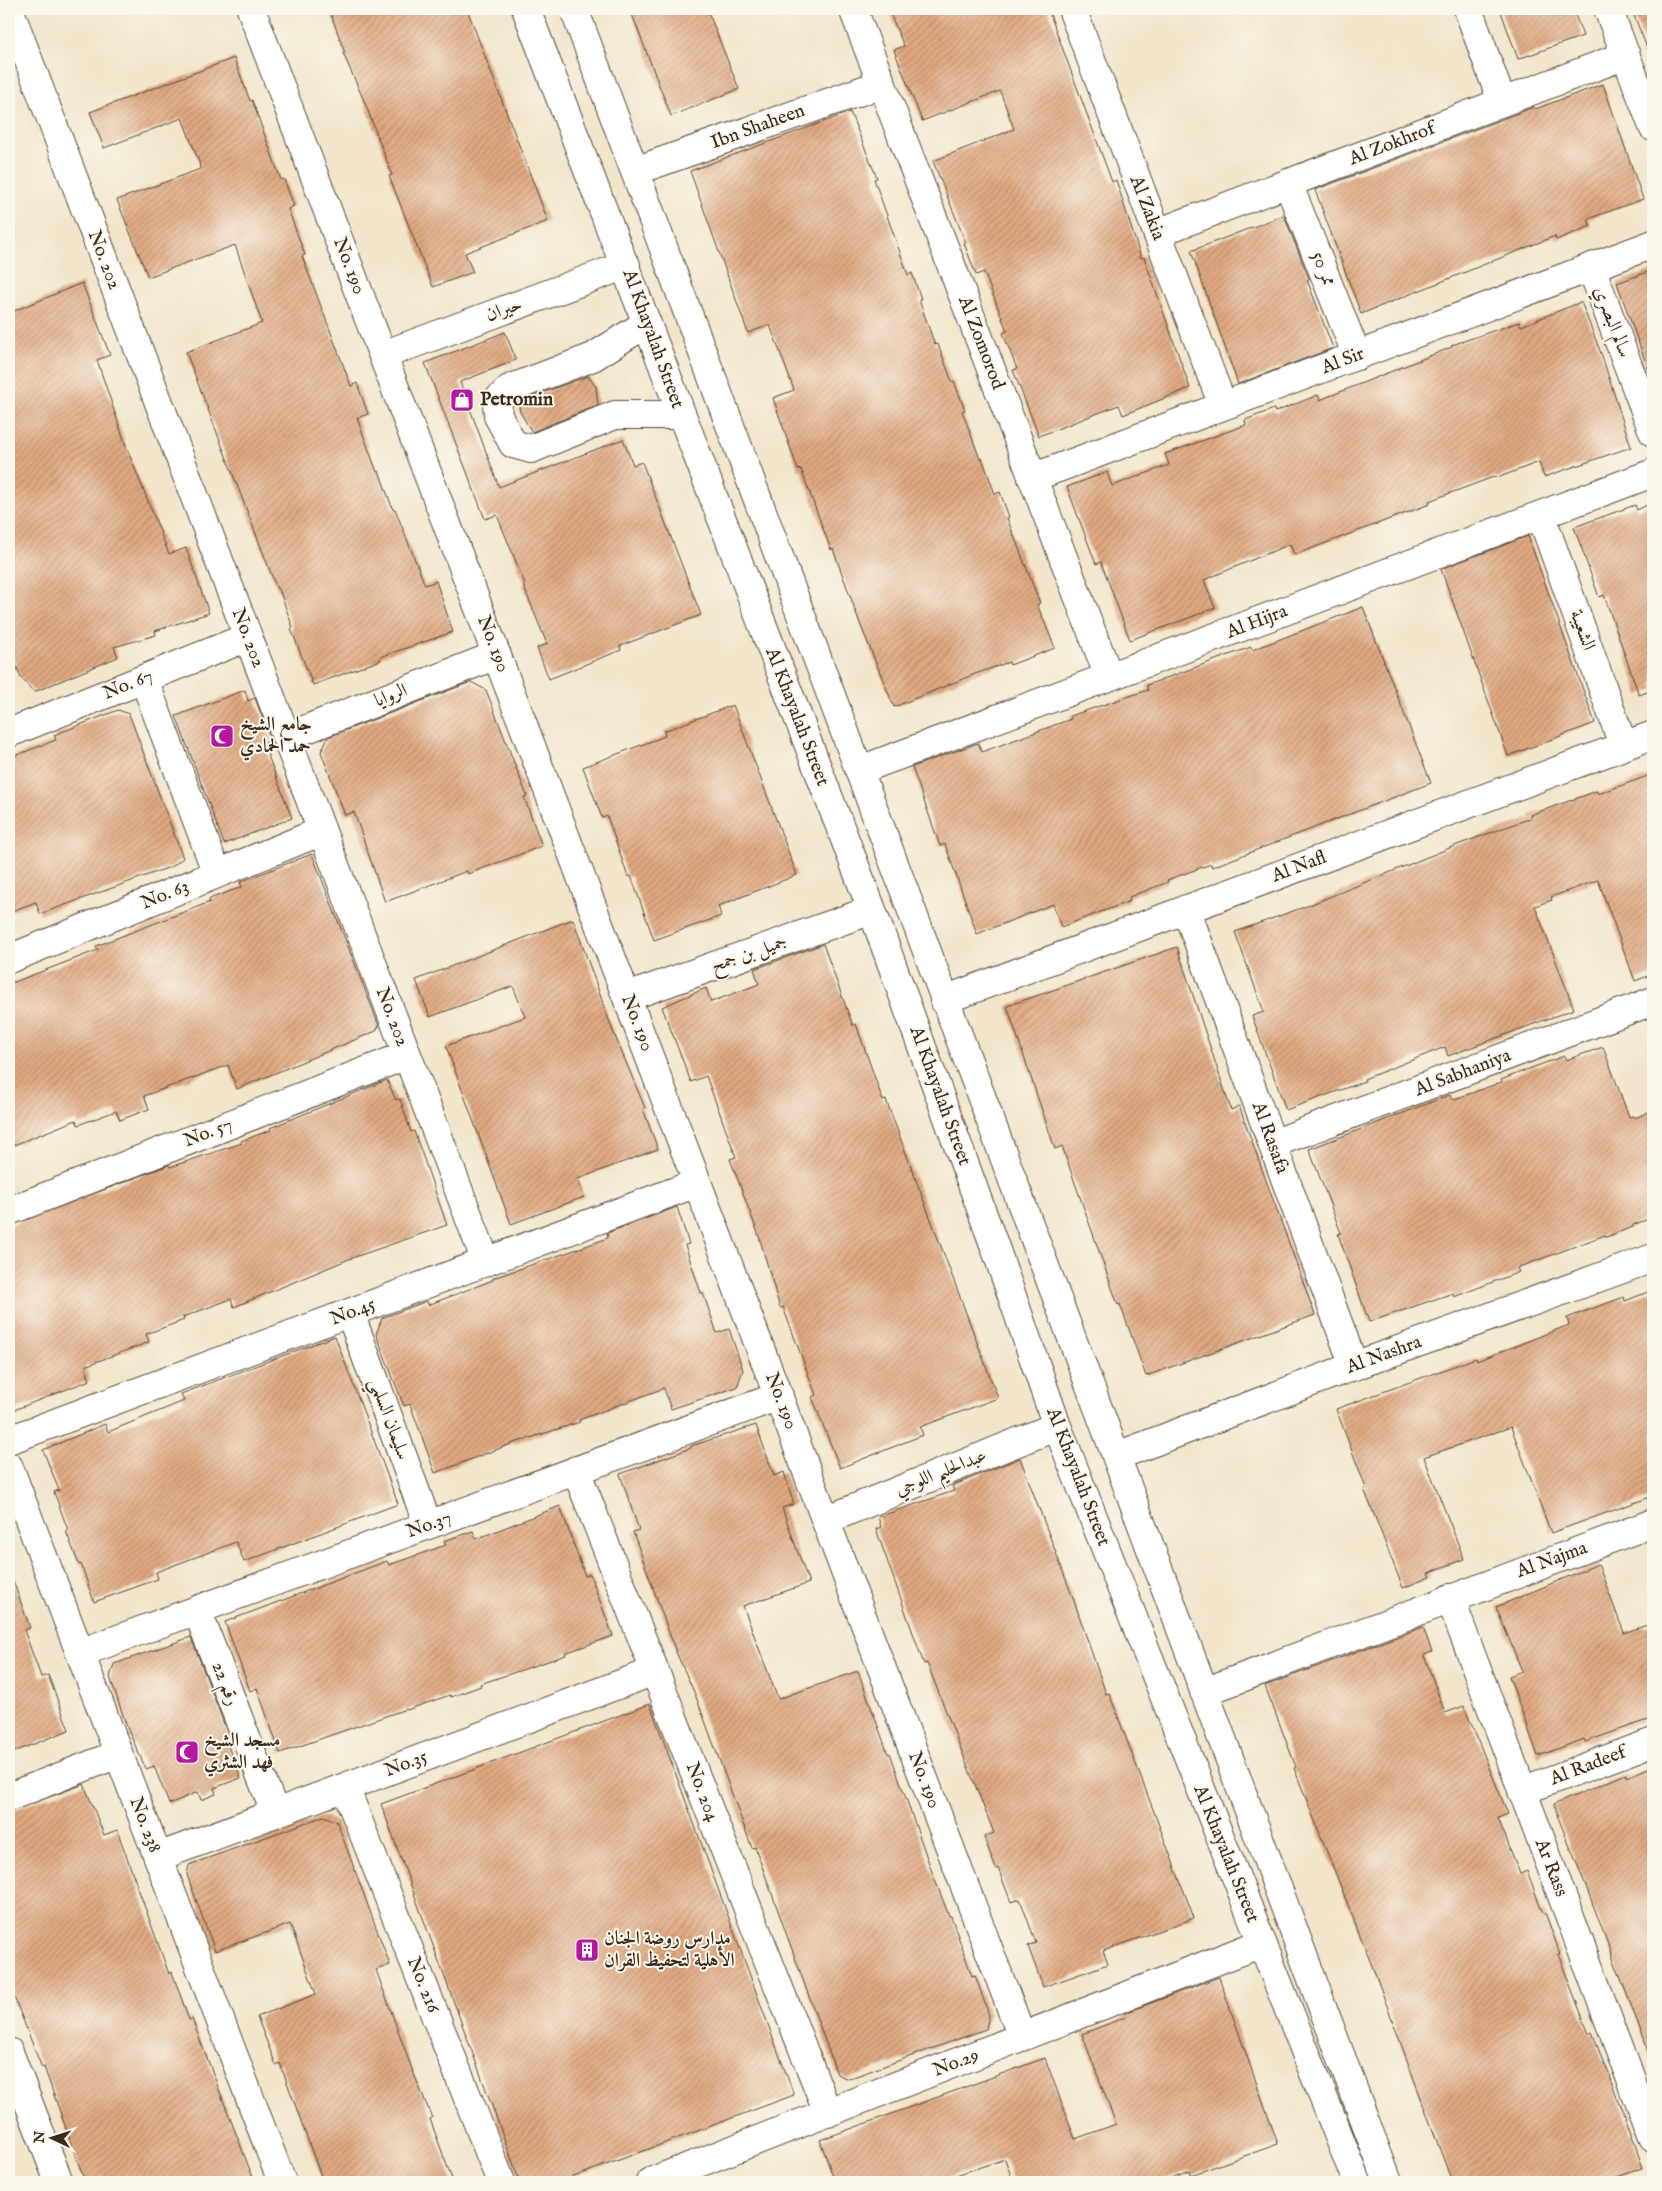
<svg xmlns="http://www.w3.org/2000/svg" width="1662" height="2191" viewBox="0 0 1662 2191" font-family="'IM FELL English',Amiri,serif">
  <defs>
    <pattern id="building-hatch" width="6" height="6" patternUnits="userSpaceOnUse" patternTransform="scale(1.25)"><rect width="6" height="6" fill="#e0a981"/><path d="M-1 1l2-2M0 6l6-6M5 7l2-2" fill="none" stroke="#b78a69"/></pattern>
  </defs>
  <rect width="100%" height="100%" fill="#fbf7ec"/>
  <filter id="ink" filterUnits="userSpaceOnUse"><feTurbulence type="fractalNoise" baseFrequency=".02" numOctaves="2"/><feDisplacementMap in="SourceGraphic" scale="10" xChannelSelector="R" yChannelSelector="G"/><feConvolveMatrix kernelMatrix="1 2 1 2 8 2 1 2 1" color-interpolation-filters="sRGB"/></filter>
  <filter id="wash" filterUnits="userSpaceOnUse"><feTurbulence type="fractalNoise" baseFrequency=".0096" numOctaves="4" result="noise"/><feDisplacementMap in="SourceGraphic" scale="20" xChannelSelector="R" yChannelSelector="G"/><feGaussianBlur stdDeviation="1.12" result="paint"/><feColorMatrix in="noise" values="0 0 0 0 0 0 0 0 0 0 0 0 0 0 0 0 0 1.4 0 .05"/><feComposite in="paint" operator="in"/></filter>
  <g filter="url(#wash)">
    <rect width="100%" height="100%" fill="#f2e5cb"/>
    <g id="blocks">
      <path fill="url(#building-hatch)" d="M329,9H467L548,221L465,253L473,272L433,287L389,176L392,175L365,103L343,53H345Z
        M630,9H707L739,89L671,116Z
        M888,9H1048L1112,182L1116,180L1141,258L1144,257L1190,388L1123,415L1119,405L1039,436L1013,370L1017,369L1003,333L1007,331L984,272L976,275L964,243H966L933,161L1014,129L1000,91L922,121L894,50L904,46Z
        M1500,9H1573L1583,36L1518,59Z
        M1644,9H1653L1652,60L1633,13Z
        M234,58L250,101L252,100L281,180L284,179L294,206L288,209L305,255L302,256L351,386L357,383L368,414L357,418L377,472L379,471L393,510L395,509L425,585L436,581L453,632L380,657L381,660L313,685L291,629L293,628L279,589H277L186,352L262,323L235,245L148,277L117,200L200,169L199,162L182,118L104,148L90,112Z
        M1603,84L1643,199L1588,219L1591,226L1556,240L1555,236L1361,314L1315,190L1534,107L1535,109Z
        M850,112L877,178L874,179L908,275L912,273L921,299L919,300L935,345L938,344L952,382L954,381L965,410L962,411L980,459L982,458L995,494L1000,492L1009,517L1007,518L1040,603L1037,604L1055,648L1010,665L1009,662L975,674L894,707L861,626L833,549L831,550L801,469L798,470L773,398L794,390L770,325L748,333L690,171Z
        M1284,215L1309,279L1307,280L1333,348L1238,384L1191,251Z
        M1653,270V376L1651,377L1617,283Z
        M82,283L110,355L97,360L126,446L169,554L186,548L209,613L155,631L156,635L114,647L118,657L34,692L21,678L9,647V313Z
        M1581,302L1602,356L1631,447L1544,477L1539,462L1497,478L1496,476L1429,501L1430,504L1294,555L1290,544L1204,580L1215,608L1130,640L1101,562L1096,564L1067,487L1107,472L1112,486L1169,465L1165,454L1246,425L1245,420L1274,409L1275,412L1318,395L1320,400L1452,347V345L1519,322L1521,326Z
        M505,332L516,360L460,382L499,487L623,439L633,465L642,462L701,615L620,646L621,650L549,679L537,648L547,644L523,585L525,584L497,515L485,519L425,363Z
        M588,376L596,387L598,405L532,432L520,412L518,402Z
        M1653,502V690L1639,695L1604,595L1599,597L1574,527L1635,505L1637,510Z
        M1528,536L1595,723L1508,756L1441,569Z
        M1363,607L1431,783L1212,867L1211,864L1167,880L1168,882L1129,897L1130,901L1061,927L1053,904L977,934L945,844L940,846L912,767L978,743L982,752L1071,719L1070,716L1148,690L1147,685L1251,647L1252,650Z
        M471,682L486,690L527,796L524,797L542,846L468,874L467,871L385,902L354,812L345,815L321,752L328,737Z
        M245,690L248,701L255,698L271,740L265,742L267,753L292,818L224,844L176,716Z
        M733,705L797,875L718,906L721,916L654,940L631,876L628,877L607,816L602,818L583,767L665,736L664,731Z
        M118,710L129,714L183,858L173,866L40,914L36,902L9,912V758L56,740L54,735Z
        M1653,774V974L1635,981L1598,880L1551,897L1552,900L1535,906L1574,1009L1448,1056L1445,1047L1364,1079L1365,1081L1286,1110L1252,1016L1264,1012L1235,932L1307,906L1457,845L1531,818L1530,815L1597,791L1598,794Z
        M312,854L379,1026L376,1031L237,1089L228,1065L144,1096L149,1109L120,1120L116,1111L78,1125L76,1120L9,1147V984L98,950L96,946L210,902L209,899L242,887L240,882Z
        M573,919L613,1031L645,1108L643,1109L658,1149L578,1179L584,1197L511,1224L446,1046L525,1017L513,986L430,1017L416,980Z
        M823,944L853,1026L856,1024L883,1101L886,1100L998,1398L920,1427L923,1435L840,1468L812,1397L816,1395L783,1307L780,1308L759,1236L730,1159L736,1157L706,1076L691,1082L662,1007L706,988L711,1002L759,984L754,969Z
        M1177,947L1231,1110L1239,1106L1315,1315L1146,1376L1120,1304L1118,1305L1062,1146L1055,1149L1007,1006Z
        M1603,1047L1629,1117L1634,1116L1635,1118L1653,1110V1217L1633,1225V1227L1606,1237L1605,1235L1517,1268L1519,1272L1454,1297L1453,1293L1369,1322L1338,1234L1341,1233L1309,1149L1450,1095L1452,1100L1502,1082L1501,1080L1526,1070L1564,1056L1566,1060Z
        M387,1080L396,1100L400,1099L411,1132L414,1131L447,1225L349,1259L234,1307L231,1299L183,1317L184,1320L146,1334L149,1342L85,1366L90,1380L9,1412V1226L169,1165L170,1167L242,1143L241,1141L271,1130L270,1128Z
        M677,1207L689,1244L685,1245L701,1293H703L717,1333L729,1329L743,1370L737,1387L671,1409L664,1388L579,1420L580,1422L511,1444L435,1473L410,1404L404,1406L376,1334L382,1318L427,1301L428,1305L493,1280V1278L569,1252L608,1238L607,1233Z
        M1653,1290V1496L1551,1533L1511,1427L1424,1457L1464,1559L1428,1573L1430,1577L1403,1588L1364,1489L1366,1488L1336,1409L1476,1358L1477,1361L1569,1325L1567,1318L1624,1297L1625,1301Z
        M335,1336L398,1504L244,1562L236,1542L156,1572L158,1579L94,1602L81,1564L79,1565L66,1531L68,1530L54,1492L59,1490L43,1450L105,1424L108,1432L152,1414L184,1401L181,1394Z
        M756,1425L774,1476L784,1472L794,1504L782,1508L809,1583L743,1606L778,1699L858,1671L888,1754L890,1753L932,1872L949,1916H951L972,1976L975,1975L989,2015L986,2029L848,2079L837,2074L755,1847L752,1848L695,1694L676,1652L633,1532L639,1530L620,1474L691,1448V1446Z
        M1020,1458L1073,1598L1106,1694L1109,1693L1194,1918L1103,1951L1108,1964L1043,1987L1028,1946L1036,1943L1020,1899L1011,1902L998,1868L996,1869L984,1837L994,1833L927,1663L924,1664L876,1529L881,1527L878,1517L954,1491L952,1486Z
        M560,1506L585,1576L590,1574L613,1636L565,1653L566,1655L480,1684L481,1686L451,1697L450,1695L407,1710L406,1709L280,1753L257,1688L250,1691L225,1622L387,1561L389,1565L446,1545L444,1541L473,1531L476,1539Z
        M1598,1564L1624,1633L1653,1623V1718L1585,1742L1584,1739L1538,1756L1509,1676L1522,1671L1496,1607Z
        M9,1575H11L30,1628L24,1630L41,1677L48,1675L69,1730L9,1754Z
        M1423,1627L1432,1652L1424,1655L1445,1713L1464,1706L1508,1814L1498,1818L1520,1874L1527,1871L1543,1913L1545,1912L1560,1954H1558L1589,2034L1592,2033L1620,2103L1643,2168L1603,2182H1452L1376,1976L1294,1768L1296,1767L1265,1686Z
        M191,1637L229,1737L225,1739L241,1778L214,1788L216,1794L201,1800L198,1792L169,1804L154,1766L146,1769L128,1730L110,1677L114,1664Z
        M650,1704L794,2095L560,2182H520L381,1804Z
        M1653,1766V2058H1651L1584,1881L1553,1805L1626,1774L1627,1777Z
        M84,1784L104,1835L117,1830L169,1974L172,1972L189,2020L192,2019L253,2178L241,2182H85L44,2067L42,2068L9,1984V1812Z
        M324,1816L337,1822L390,1965L376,1970L412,2069L432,2118L430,2119L453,2182H323L280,2063L276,2065L257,2017L316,1994L290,1924L215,1951L187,1875L189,1865Z
        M1219,1977L1278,2144L1191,2175L1190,2171L1160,2182H1013L1005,2159L935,2182H835L820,2140L1045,2058L1075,2139L1116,2124L1082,2034L1126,2017L1125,2013Z"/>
    </g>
  </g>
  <g filter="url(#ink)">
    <use href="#blocks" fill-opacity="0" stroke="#564638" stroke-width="1"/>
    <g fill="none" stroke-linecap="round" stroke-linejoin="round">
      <g stroke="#564638" stroke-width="30">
        <path id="minor" d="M251,9L1022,2037
          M526,9L872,910L996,1250L1057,1426L1357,2182
          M574,9L1388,2182
          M853,9L1109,677
          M1072,9L1223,406
          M1468,9L1502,102
          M1608,9L1653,127
          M11,14L486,1262
          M635,171L881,84
          M1288,183L1357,356
          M1157,233L1626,55
          M1591,267L1653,432
          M647,323L593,357L509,389L497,401L498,416L513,444L531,449L615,415H681
          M383,355L626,265
          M1032,478L1653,244
          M1541,515L1623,745
          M144,679L217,874
          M9,733L248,637
          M286,737L497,655
          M860,770L1653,473
          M1186,909L1354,1366
          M9,959L322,831
          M627,997L872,910
          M944,1000L1653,735
          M1272,1144L1653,1001
          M9,1211L407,1055
          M350,1313L428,1525
          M9,1440L697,1183
          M1117,1456L1354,1366L1653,1258
          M9,1467L282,2182
          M576,1470L828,2113
          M826,1520L1057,1426
          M1450,1598L1653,2138
          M197,1610L275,1813
          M80,1653L779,1396
          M1204,1692L1653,1523
          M345,1787L501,2182
          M1522,1791L1653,1742
          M9,1797L118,1754
          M158,1857L655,1671
          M9,2052L59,2182
          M650,2182L1262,1943"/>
      </g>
      <use href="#minor" stroke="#fff" stroke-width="28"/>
    </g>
  </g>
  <defs>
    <g id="shop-square" transform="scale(1.25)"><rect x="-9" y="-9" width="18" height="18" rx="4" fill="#b5179e" stroke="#fbf7ec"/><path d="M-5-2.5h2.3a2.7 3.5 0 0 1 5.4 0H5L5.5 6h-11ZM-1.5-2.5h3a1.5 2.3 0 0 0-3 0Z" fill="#fff"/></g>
    <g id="mosque-square" transform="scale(1.25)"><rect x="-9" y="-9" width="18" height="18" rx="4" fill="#b5179e" stroke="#fbf7ec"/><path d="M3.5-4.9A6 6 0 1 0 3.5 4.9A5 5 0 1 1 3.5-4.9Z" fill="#fff"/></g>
    <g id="building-square" transform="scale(1.25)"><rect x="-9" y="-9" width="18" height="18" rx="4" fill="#b5179e" stroke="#fbf7ec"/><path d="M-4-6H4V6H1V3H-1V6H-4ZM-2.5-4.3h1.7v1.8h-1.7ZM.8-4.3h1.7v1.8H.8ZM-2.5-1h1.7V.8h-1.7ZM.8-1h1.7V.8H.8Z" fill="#fff"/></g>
  </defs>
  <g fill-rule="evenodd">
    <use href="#shop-square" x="462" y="400"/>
    <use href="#mosque-square" x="222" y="736"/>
    <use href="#mosque-square" x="187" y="1752"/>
    <use href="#building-square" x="587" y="1950"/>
  </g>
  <g text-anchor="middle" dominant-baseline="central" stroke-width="4" stroke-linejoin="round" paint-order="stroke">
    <g font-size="19" fill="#3b2a1e" stroke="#fbf7ec">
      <text transform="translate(758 127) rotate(-20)">Ibn Shaheen</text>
      <text transform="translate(1392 144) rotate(-21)">Al Zokhrof</text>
      <text transform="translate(1147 208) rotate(69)">Al Zakia</text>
      <text transform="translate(104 260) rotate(69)">No. 202</text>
      <text transform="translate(349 266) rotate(69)">No. 190</text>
      <text transform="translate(1323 269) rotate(68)">ممر 50</text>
      <text transform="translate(504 310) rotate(-20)">حيران</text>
      <text transform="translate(1612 322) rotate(69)">سالم البصري</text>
      <text transform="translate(653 339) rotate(70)">Al Khayalah Street</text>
      <text transform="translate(981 343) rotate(69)">Al Zomorod</text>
      <text transform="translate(1343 361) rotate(-21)">Al Sir</text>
      <text transform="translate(1257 622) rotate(-21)">Al Hijra</text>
      <text transform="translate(1582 630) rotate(70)">الشعيبة</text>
      <text transform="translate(248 638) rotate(69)">No. 202</text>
      <text transform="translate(493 644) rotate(69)">No. 190</text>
      <text transform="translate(128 685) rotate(-22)">No. 67</text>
      <text transform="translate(391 696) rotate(-21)">الروايا</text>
      <text transform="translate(797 717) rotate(69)">Al Khayalah Street</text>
      <text transform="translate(1299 867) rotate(-21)">Al Nafl</text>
      <text transform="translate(165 895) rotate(-22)">No. 63</text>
      <text transform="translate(749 954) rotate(-19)">جميل بن جمح</text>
      <text transform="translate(392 1017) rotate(69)">No. 202</text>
      <text transform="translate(637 1023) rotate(69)">No. 190</text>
      <text transform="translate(1463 1073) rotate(-21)">Al Sabhaniya</text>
      <text transform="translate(940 1096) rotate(70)">Al Khayalah Street</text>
      <text transform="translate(208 1133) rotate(-21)">No. 57</text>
      <text transform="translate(1270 1138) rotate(70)">Al Rasafa</text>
      <text transform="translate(353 1312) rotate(-21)">No.45</text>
      <text transform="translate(1384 1355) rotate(-20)">Al Nashra</text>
      <text transform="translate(781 1401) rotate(69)">No. 190</text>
      <text transform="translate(389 1419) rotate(70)">سليمان السلمي</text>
      <text transform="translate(941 1473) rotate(-22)">عبدالحليم اللوجي</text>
      <text transform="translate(1078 1477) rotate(69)">Al Khayalah Street</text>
      <text transform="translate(429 1525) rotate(-20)">No.37</text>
      <text transform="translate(1552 1560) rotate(-20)">Al Najma</text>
      <text transform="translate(225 1684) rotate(69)">رقم 22</text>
      <text transform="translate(406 1764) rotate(-21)">No.35</text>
      <text transform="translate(1588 1766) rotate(-21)">Al Radeef</text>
      <text transform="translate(924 1780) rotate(69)">No. 190</text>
      <text transform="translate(702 1792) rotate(69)">No. 204</text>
      <text transform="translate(145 1825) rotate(69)">No. 238</text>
      <text transform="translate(1226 1854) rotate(68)">Al Khayalah Street</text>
      <text transform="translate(1551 1868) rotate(69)">Ar Rass</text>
      <text transform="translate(423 1985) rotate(68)">No. 216</text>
      <text transform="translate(956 2063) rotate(-21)">No.29</text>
    </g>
    <g font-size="19" font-weight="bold" fill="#3b2a1e" stroke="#fbf7ec" text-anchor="start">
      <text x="480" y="400">Petromin</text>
      <text x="240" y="725">جامع الشيخ<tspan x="240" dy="22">حمد الحمادي</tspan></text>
      <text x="204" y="1741">مسجد الشيخ<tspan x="204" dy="22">فهد الشثري</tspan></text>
      <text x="604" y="1939">مدارس روضة الجنان<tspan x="604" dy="22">الأهلية لتحفيظ القران</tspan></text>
    </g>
  </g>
  <rect width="1662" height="2191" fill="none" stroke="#fbf7ec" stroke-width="30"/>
  <g transform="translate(52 2138) rotate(274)" stroke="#fbf7ec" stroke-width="4" paint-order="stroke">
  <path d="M0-4L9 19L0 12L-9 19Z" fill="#3b2a1e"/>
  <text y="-8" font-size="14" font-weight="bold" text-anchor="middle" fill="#3b2a1e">N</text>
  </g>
</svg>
